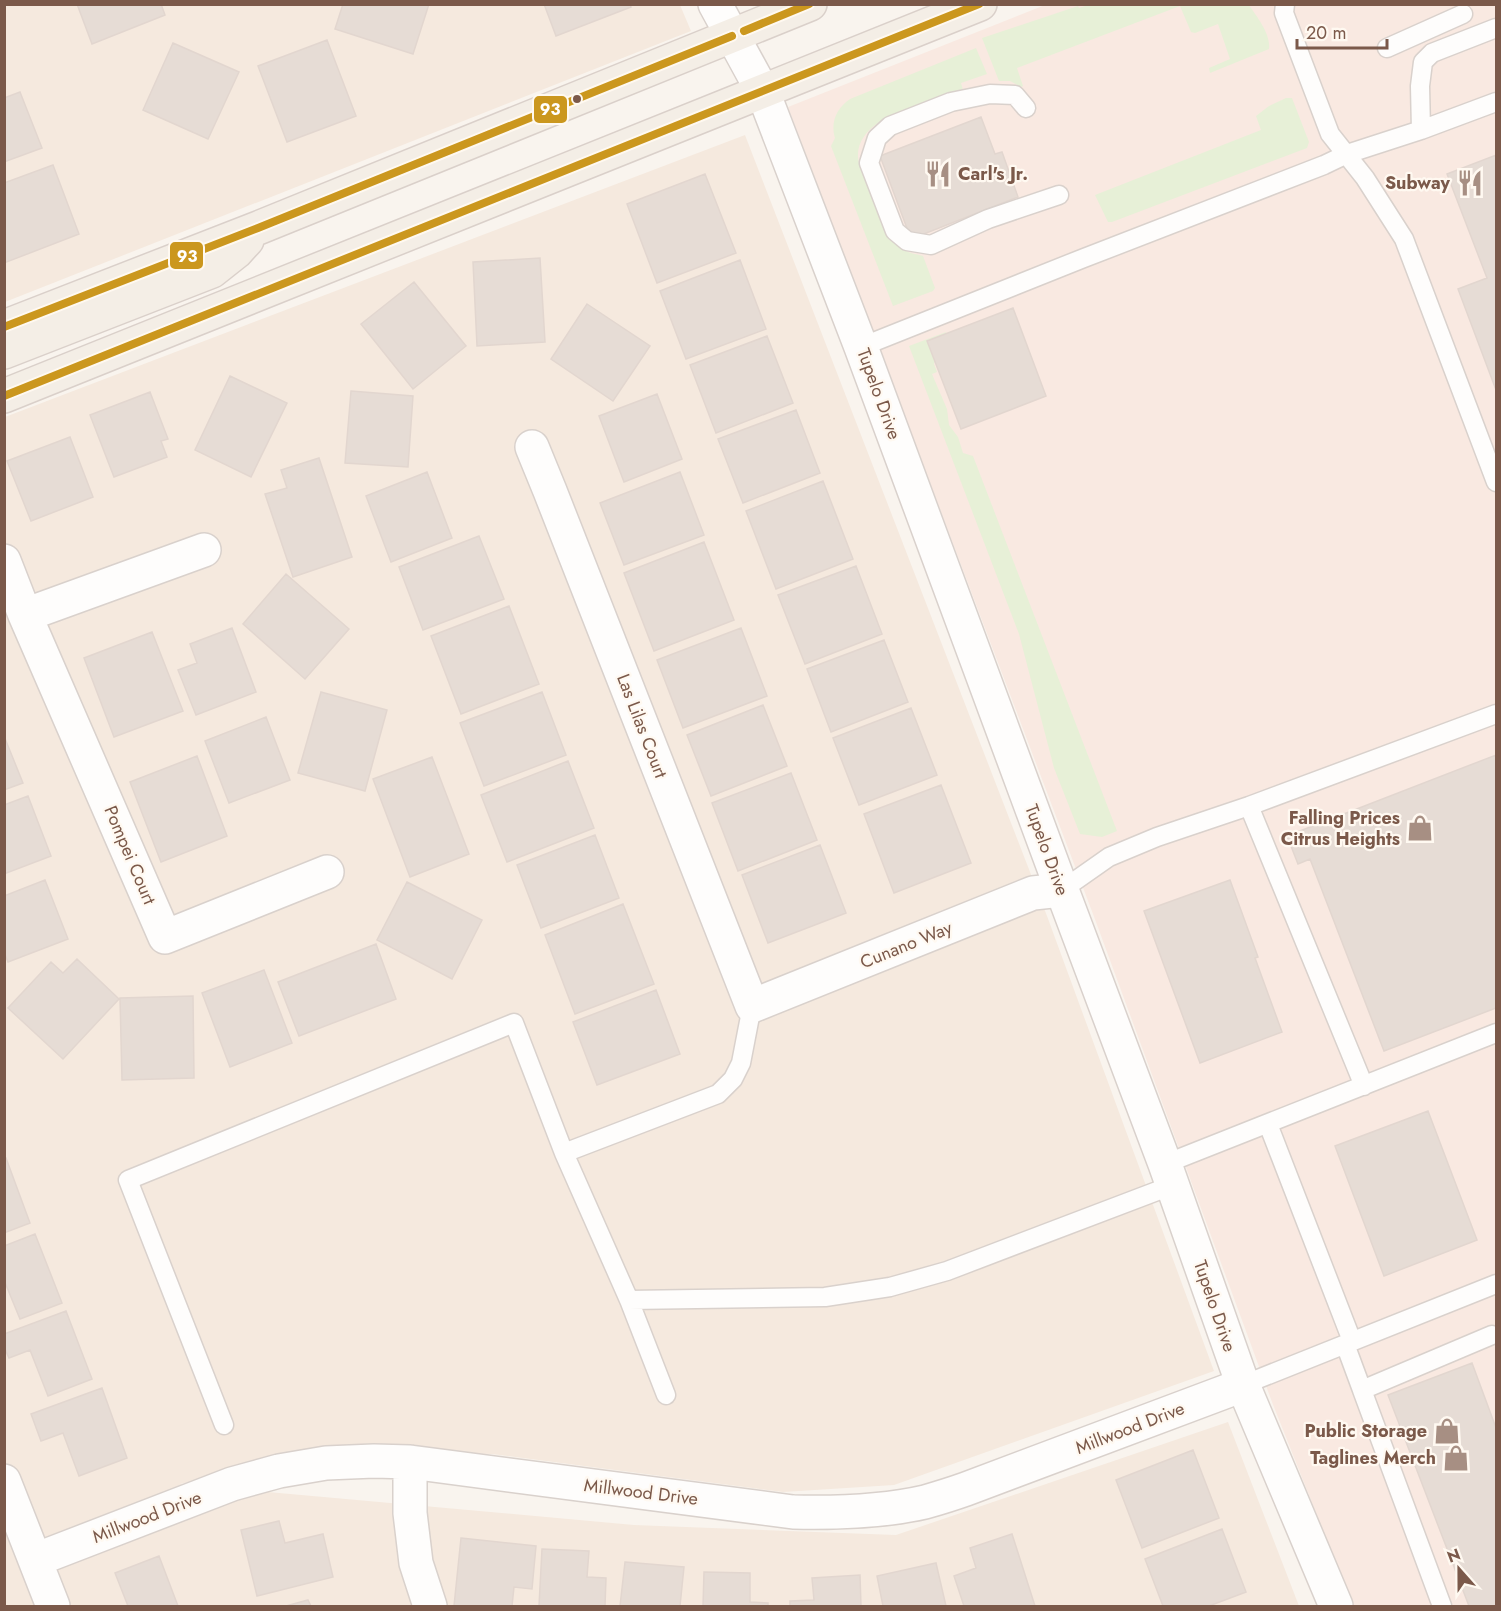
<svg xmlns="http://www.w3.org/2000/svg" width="1501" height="1611" viewBox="0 0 1501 1611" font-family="Jost,sans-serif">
  <rect width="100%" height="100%" fill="#f9f4ee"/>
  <path fill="#f5e9de" d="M5,5H680L691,31L5,302Z
    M745,135L1047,916L1214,1371L894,1485L783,1492L492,1454L327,1451L180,1484L634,1525L896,1535L1228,1422L1299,1606H5V417Z"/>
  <path fill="#f9e9e1" d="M1045,5H1496V1606H1353L1272,1402L1096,922L788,107Z"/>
  <path fill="#e7f0d7" d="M1249,5C1257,17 1271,34 1269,49L1210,73L1209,68L1230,59L1218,24L1195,33L1191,32L1180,6L1017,68L1023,86L1021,87L1010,81H999L982,38L1078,6L1079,8L1088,5Z
    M976,48L987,74L961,83L963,90L878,123C866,131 857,143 858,157C859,171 869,178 874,190C881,206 889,237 902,248C907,253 916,254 923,256L935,288L933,291L893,306L831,146L835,138C830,122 837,108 850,99Z
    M1286,98H1292L1309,142L1307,148L1112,222H1108L1095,195L1261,130L1256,116L1269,106Z
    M946,332L934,364L937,372L932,374L947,409L949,425L958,437L963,453L973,456L1117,831L1102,837L1080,834L1054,768L1019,634L909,346Z"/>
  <path fill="#e6dcd5" stroke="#e2d6cf" stroke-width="1.5" d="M77,4H161L165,15L92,44Z
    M343,4H429L413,54L335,29Z
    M544,4H630L631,7L556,36Z
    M327,40L356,116L287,142L258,66Z
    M173,43L239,72L208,139L143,110Z
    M20,92L42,148L4,162V98Z
    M981,117L995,154L1002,152L1018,197L911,239L880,156Z
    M1496,155V390L1458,289L1487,278L1447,174Z
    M53,165L79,234L4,263V183Z
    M705,174L736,253L657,283L627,204Z
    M540,258L545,342L477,346L473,262Z
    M740,260L766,329L686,359L660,291Z
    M414,282L466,346L413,389L361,324Z
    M587,304L650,346L613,401L551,359Z
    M1013,308L1046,396L961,429L927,341Z
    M767,336L793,403L716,433L690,365Z
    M230,376L287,403L251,477L195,450Z
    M351,391L413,396L408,467L345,463Z
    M150,392L168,439L161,441L167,457L114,477L90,415Z
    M657,394L682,459L624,482L599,416Z
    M796,410L820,473L743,503L718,439Z
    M70,437L93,497L31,521L7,461Z
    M319,458L352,557L293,577L265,494L287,488L281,470Z
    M427,472L452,538L391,562L366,496Z
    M680,472L704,535L624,565L600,503Z
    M823,481L853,559L776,589L746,511Z
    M479,536L504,599L423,630L399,567Z
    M704,542L734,620L654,651L624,573Z
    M856,566L882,634L805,664L778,595Z
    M286,574L349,629L305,679L243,624Z
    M509,606L539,684L461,714L431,636Z
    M232,628L256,692L196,715L178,670L197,663L190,644Z
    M741,628L767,696L683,728L657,660Z
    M152,632L183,711L114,737L84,658Z
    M884,640L908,702L831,732L807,669Z
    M321,692L387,710L365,791L298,773Z
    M542,692L566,755L484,786L460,723Z
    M763,705L787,766L711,796L687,735Z
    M911,708L937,775L859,805L833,738Z
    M266,717L290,780L229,803L205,741Z
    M4,736L23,783L4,790Z
    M1496,755V1008L1384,1051L1310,859L1298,864L1287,836Z
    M197,756L227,836L161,862L130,782Z
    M432,757L469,854L410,877L373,779Z
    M568,761L594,828L507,862L481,795Z
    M791,773L817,840L738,871L712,803Z
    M941,785L971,863L894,893L864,814Z
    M28,796L51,856L4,874V805Z
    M595,835L619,898L541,928L517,865Z
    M820,845L846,913L768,943L742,875Z
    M45,880L68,939L8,962L4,952V896Z
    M1230,880L1258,957L1255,958L1282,1032L1200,1063L1144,911Z
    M407,882L482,920L452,979L377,940Z
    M623,904L654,984L575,1014L545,935Z
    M376,944L396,999L299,1036L278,982Z
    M77,959L119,999L63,1059L8,1008L51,962L63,973Z
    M264,970L292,1043L230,1067L202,993Z
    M656,990L680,1054L597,1085L573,1022Z
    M193,996L194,1078L122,1080L120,998Z
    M1428,1111L1477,1240L1384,1276L1335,1146Z
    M6,1158L30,1223L4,1233V1159Z
    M35,1234L62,1303L20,1319L4,1280V1246Z
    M66,1311L92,1379L48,1396L30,1350L9,1358L4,1347V1334Z
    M1472,1363L1496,1428V1606H1469L1388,1395Z
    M102,1388L127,1458L79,1476L63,1433L41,1441L31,1414Z
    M1193,1450L1219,1518L1142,1548L1116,1480Z
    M279,1521L285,1543L323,1534L333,1577L257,1596L241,1530Z
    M1222,1529L1246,1592L1209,1606H1163L1145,1559Z
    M1012,1534L1035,1606H964L954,1576L976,1568L970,1548Z
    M461,1538L536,1546L532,1589L514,1587L512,1606H454Z
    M542,1549L589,1551L587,1577L606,1578L605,1606H539Z
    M159,1556L178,1606H128L115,1573Z
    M625,1562L684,1567L680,1606H620Z
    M936,1563L946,1606H883L877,1576Z
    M704,1572L750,1573V1602L768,1603V1606H703Z
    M860,1575L861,1606H790V1601L814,1600L812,1578Z
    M308,1600L311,1606H286Z"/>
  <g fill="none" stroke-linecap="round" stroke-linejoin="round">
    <g stroke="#d9d1cc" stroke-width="21">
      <path id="service" d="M1285,4L1284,13L1330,134L1365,178L1404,239L1496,482
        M1387,48L1463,14
        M1026,108L1015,95L990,94L951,102L890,126L877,138L869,163L895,231L907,241L931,245L988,219L1059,195
        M1421,130L1420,86L1423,62L1432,53L1496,28
        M861,347L1084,258L1324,165L1347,154L1421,130L1496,102
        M1249,806L1364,1086
        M1062,890L1109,857L1157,837L1249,806L1496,714
        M1268,1124L1352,1341
        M564,1153L718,1094L733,1079L741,1063L752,1006
        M1165,1164L1496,1033
        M629,1300L825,1297L890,1287L947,1271L1173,1185
        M1345,1344L1362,1390
        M1243,1385L1496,1284
        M224,1425L128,1180L514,1023L564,1153L629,1300L666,1395
        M1442,1606L1362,1390L1492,1335"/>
    </g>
    <g stroke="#d9d1cc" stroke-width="36">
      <path id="minor" d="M715,4L763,92
        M532,447L550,491L752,1006L1033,893L1062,890
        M4,561L25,615L165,937L327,872
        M25,615L204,550
        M410,1462V1513L416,1563L430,1606
        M4,1481L53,1606
        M35,1560L232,1484L279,1471L326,1463L374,1461L410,1462L793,1512C837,1513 882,1512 925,1502C939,1498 952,1494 966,1489L1243,1385"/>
    </g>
    <g stroke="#d9d1cc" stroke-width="36">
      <path id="tertiary" d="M763,92L861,347L1062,890L1165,1164L1243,1385L1336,1606"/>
    </g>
    <g stroke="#dad0ca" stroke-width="36">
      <path id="primary" d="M4,327L258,228L810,4
        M4,352L212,271L236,252L247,240
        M4,396L980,4"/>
    </g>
    <use href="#service" stroke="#fefdfc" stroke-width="18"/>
    <use href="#minor" stroke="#fefdfc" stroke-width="33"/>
    <use href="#tertiary" stroke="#fefdfc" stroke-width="33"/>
    <use href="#primary" stroke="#f4eee6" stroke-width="33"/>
    <g stroke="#fff9f1" stroke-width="12">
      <path id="bus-1" d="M744,31L809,4
        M4,327L258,228L732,36
        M4,396L979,4"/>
    </g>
    <use href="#bus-1" stroke="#cb971e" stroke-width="8"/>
  </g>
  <defs>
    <g id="restaurant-bare" transform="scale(2.07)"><path d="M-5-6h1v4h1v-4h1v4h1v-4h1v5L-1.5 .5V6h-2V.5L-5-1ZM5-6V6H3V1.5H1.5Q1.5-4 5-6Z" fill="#a78f83" stroke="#fff9f1" stroke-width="2.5" paint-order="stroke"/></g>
    <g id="shop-bare" transform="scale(2.07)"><path d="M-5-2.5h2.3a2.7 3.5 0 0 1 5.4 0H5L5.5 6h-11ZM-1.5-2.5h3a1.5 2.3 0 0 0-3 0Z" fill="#a78f83" stroke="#fff9f1" stroke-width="2.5" paint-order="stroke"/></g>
  </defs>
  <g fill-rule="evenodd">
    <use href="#restaurant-bare" x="938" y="174"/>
    <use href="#restaurant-bare" x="1470" y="183"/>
    <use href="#shop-bare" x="1420" y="828"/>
    <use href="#shop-bare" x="1447" y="1431"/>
    <use href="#shop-bare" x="1456" y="1458"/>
  </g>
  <circle fill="#7b594a" stroke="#fff9f1" stroke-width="2" cx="577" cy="99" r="5"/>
  <g text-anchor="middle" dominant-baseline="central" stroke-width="4.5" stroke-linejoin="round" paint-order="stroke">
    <g font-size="18" font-weight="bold" fill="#7b594a" stroke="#fff9f1" text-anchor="end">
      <text x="958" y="174" text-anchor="start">Carl's Jr.</text>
      <text x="1450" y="183">Subway</text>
      <text x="1400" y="818">Falling Prices<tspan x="1400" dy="21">Citrus Heights</tspan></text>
      <text x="1427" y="1431">Public Storage</text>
      <text x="1436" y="1458">Taglines Merch</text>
    </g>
    <g font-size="18" fill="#7b594a" stroke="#fff9f1">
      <text transform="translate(879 394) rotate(70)">Tupelo Drive</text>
      <text transform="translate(642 726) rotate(69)">Las Lilas Court</text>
      <text transform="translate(1047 850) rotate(70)">Tupelo Drive</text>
      <text transform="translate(130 855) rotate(67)">Pompei Court</text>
      <text transform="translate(906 945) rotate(-22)">Cunano Way</text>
      <text transform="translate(1215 1306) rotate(71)">Tupelo Drive</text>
      <text transform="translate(1130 1428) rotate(-21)">Millwood Drive</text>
      <text transform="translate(641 1492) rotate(7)">Millwood Drive</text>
      <text transform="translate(147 1517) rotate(-21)">Millwood Drive</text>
    </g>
  </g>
  <g stroke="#fff9f1" stroke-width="2">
    <rect x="533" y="95" width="35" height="29" rx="6" fill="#cb971e"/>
    <rect x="169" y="241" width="35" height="29" rx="6" fill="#cb971e"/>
  </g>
  <g font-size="16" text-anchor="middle" font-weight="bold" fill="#fff">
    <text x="550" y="115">93</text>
    <text x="187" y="262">93</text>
  </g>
  <rect width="1501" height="1611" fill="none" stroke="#7b594a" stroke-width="12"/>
  <g transform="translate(1459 1569) rotate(339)" stroke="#fff9f1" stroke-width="4.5" paint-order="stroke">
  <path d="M0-4.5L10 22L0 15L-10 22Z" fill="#7b594a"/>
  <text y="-9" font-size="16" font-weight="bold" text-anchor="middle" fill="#7b594a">N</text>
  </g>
  <path d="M1297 39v9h90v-9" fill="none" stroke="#7b594a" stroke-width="3"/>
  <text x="1306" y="39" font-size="18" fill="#7b594a" stroke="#fff9f1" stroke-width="4.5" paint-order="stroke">20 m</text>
</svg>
